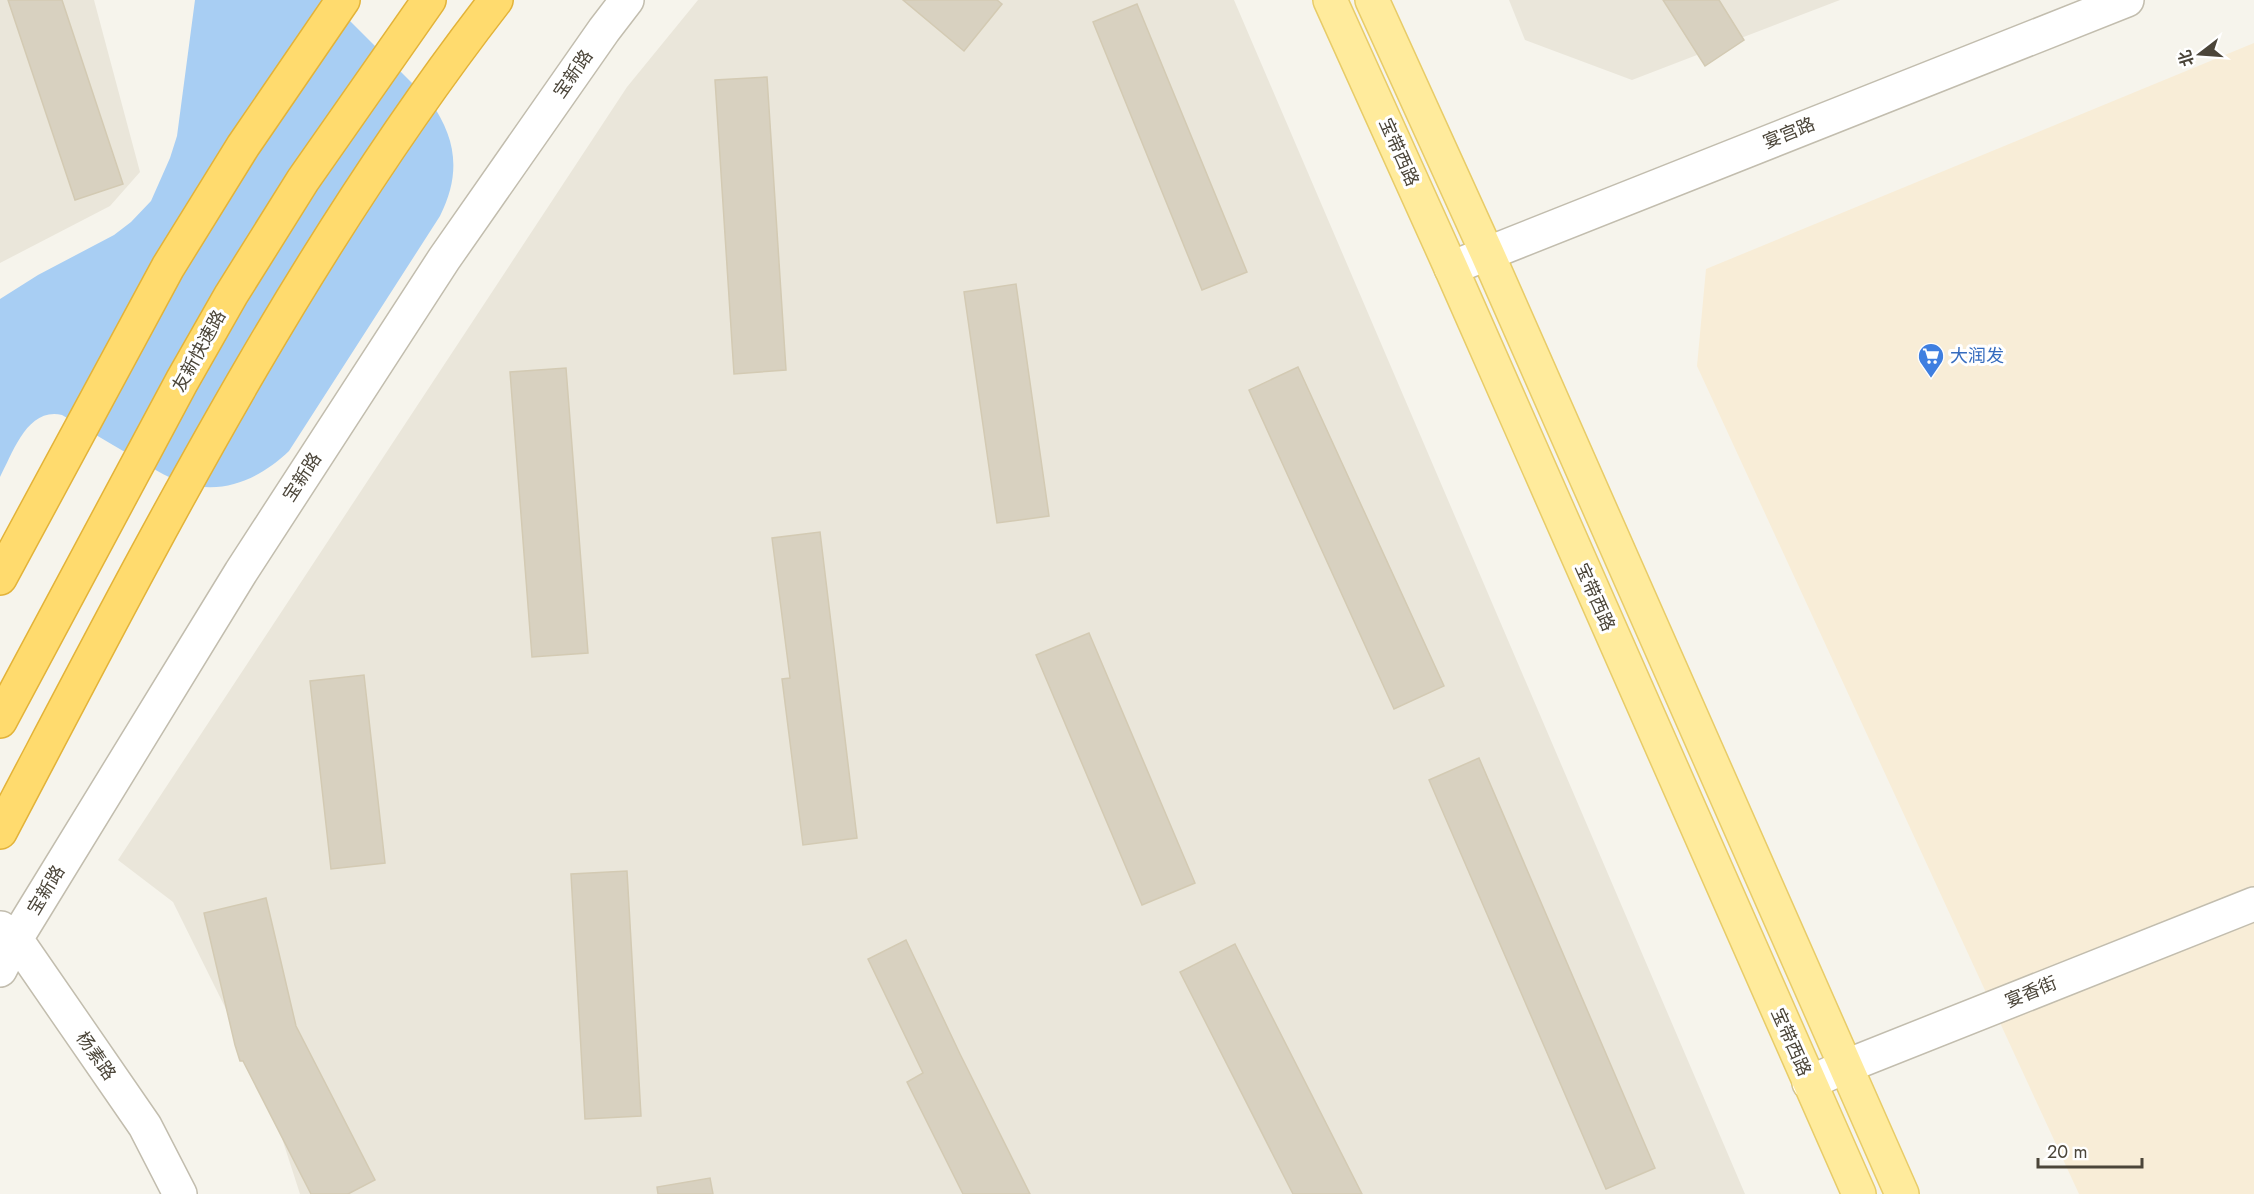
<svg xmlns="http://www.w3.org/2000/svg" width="2254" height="1194" viewBox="0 0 2254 1194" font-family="Jost,'Noto Sans SC',sans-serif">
  <rect width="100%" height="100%" fill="#f6f4ec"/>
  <path fill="#eae6da" d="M0,0H94L140,172L110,206L0,263Z
    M698,0H1234L1745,1194H300L267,1092L173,902L118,860L627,87Z
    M1509,0H1840L1632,80L1525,40Z"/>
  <path fill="#f8edd7" d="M2254,43V1194H2079L1697,366L1706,269Z"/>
  <path fill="#a8cef3" d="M195,0H329L430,101C457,139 461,174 440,216L289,451C261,478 223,496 184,483C165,477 148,465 130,455C107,442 85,428 62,415C27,407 13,453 0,477V299L38,275L114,235L131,222L151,201L170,158L177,136Z"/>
  <path fill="#d8d1c0" stroke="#d3cab3" stroke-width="1.5" d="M8,0H62L123,184L75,200Z
    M903,0H997L1002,4L964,51Z
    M1663,0H1719L1744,40L1705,66Z
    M1137,4L1247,272L1202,290L1093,22Z
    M767,77L786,370L734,374L715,80Z
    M1016,284L1049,516L997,523L964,292Z
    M1298,367L1444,686L1394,709L1249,390Z
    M566,368L588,653L532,657L510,372Z
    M820,532L857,838L803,845L782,679L790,678L772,538Z
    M1089,633L1195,883L1142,905L1036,655Z
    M364,675L385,863L331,869L310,681Z
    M1479,758L1655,1168L1606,1189L1429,780Z
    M627,871L641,1116L585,1119L571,874Z
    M266,898L296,1026L375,1180L348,1194H311L243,1061H240L235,1045L204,913Z
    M906,940L960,1054L1030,1194H963L907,1082L923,1073L868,959Z
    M1235,944L1362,1194H1293L1180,972Z
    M710,1178L713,1194H658L657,1187Z"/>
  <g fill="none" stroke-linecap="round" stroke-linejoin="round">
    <g stroke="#c2bdae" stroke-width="36">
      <path id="minor" d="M1451,268L2127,0
        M1,928L16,939L145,1126L180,1194
        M0,970L16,939L241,572L444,259L604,30L627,0
        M1809,1083L1844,1067L2254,904"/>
    </g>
    <g stroke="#e8cc68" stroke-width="36">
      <path id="major" d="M1330,0L1451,268L1859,1194
        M1372,0L1487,253L1902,1194"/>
    </g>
    <g stroke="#e3b339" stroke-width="36">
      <path id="highway" d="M0,578L168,267L243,146L343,0
        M0,721L182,381L231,295L303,180L429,0
        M0,832C151,546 297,256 496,0"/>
    </g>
    <use href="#minor" stroke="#fff" stroke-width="33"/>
    <use href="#major" stroke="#ffeb9c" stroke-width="33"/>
    <use href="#highway" stroke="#ffdb6e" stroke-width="33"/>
  </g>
  <defs>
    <g id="supermarket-pin" transform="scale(1.35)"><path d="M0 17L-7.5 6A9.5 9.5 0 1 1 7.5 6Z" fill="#3f7fe0" stroke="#fff"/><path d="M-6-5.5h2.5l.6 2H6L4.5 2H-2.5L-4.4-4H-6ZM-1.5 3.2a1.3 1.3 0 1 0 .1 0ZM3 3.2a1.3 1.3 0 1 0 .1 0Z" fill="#fff"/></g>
  </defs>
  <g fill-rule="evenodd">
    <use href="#supermarket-pin" x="1931" y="356"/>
  </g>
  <g text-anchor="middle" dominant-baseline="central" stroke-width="6" stroke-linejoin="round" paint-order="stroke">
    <g font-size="18" fill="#4b4539" stroke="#fff">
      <text transform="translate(573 74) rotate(-55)">宝新路</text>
      <text transform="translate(1789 133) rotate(-22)">宴宫路</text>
      <text transform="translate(1399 152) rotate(66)">宝带西路</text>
      <text transform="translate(199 351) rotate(-61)">友新快速路</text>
      <text transform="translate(302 477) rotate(-57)">宝新路</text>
      <text transform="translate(1595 597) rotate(66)">宝带西路</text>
      <text transform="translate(46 890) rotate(-59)">宝新路</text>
      <text transform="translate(2031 992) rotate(-22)">宴香街</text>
      <text transform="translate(1791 1042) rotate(66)">宝带西路</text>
      <text transform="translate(96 1056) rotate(55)">杨素路</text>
    </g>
    <g font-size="18" fill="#366cbe" stroke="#fff" text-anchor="start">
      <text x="1950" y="356">大润发</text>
    </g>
  </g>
  <g transform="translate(2200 54) rotate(253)" stroke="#ffffff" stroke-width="4.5" paint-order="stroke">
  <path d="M0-4.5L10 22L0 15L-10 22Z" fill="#4b4539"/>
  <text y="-9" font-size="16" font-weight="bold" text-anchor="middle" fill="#4b4539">北</text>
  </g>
  <path d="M2038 1158v9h104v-9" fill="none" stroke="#4b4539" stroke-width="3"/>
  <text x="2047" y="1158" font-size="18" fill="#4b4539" stroke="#ffffff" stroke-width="4.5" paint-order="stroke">20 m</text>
</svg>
